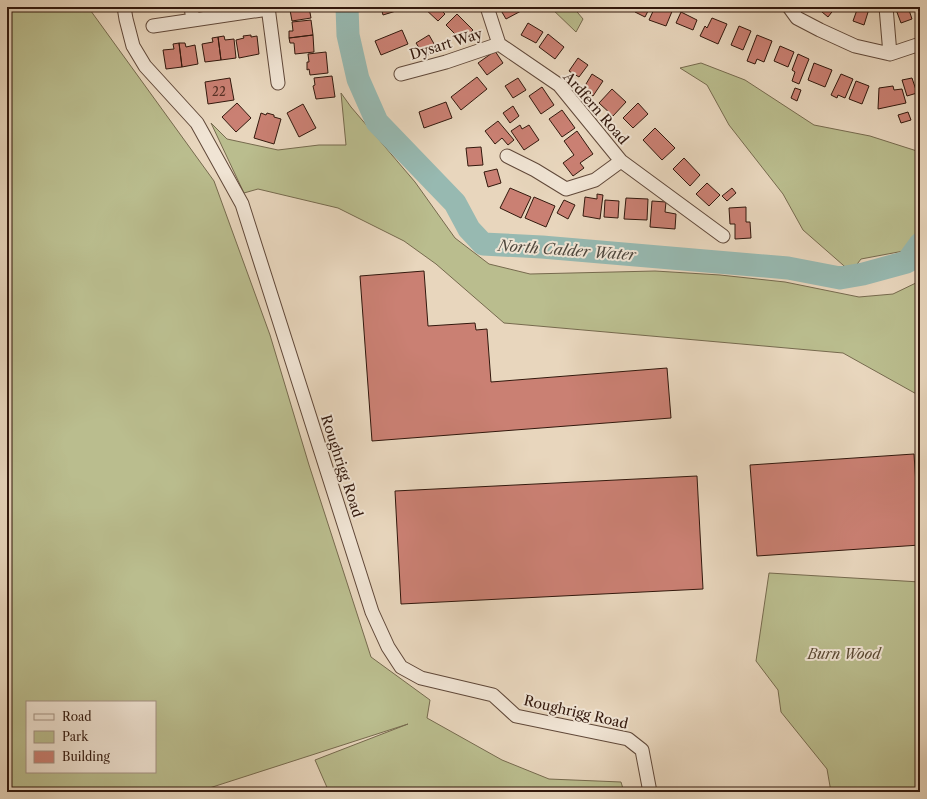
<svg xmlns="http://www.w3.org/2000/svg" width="927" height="799" viewBox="0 0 927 799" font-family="'Libre Caslon Text',serif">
  <rect width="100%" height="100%" fill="#e8d6bd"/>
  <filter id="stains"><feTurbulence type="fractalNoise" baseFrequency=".005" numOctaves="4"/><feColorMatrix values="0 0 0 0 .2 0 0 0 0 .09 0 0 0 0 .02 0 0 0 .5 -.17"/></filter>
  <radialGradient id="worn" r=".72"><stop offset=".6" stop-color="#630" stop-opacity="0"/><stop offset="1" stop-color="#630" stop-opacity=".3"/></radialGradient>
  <path fill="#babd8e" stroke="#766a4e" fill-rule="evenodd" d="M7,7H88L214,181L270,335L309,465L371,657L430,700L427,718L502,760L549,779L621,782L624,792H329L315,760L408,724L197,792H7ZM27,702H155V772H27Z
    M550,7H573L583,19L576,32Z
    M701,63L745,80L814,125L870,136L920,152V235L909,250L861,259L851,272L803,230L783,194L729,125L707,85L680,68Z
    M341,93L351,107L415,182L455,238L489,264L530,274L655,271L720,275L785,282L859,297L893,294L920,281V396L843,353L504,323L436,264L404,241L338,208L258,189L244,193L211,123L227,139L278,150L319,145H346Z
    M769,573L920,582V792H831L827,769L781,712L778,690L756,661Z"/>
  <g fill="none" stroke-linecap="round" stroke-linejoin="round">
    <path stroke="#97b9b1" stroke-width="23" d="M347,7L348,35L358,79L377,122L455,203L469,229L483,244L542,247L788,268L840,278L863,274L907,262L920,244"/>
  </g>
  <path fill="#ca8073" stroke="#32180d" d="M286,7H309L311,18L292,21L290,10H286Z
    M381,7H394L396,11L383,15Z
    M423,7H446L442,11L445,14L438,21Z
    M499,7H519L521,11L506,19Z
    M637,7H650L645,17L635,12Z
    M655,7H668L673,9L666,26L649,20Z
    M816,7H834L835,8L828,17Z
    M858,7L869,9L864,25L853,21Z
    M895,7H908L912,19L901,23Z
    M916,7H920V14L919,15Z
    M681,12L697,20L693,30L676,23Z
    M457,14L473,30L462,41L446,25Z
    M712,18L727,24L718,44L700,36L705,26L707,28Z
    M311,20L313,35L289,38V31H293L292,22Z
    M528,23L543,32L536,43L521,35Z
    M739,26L751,31L743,50L731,45Z
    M402,30L408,44L381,55L375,41Z
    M548,34L564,47L555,59L539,47Z
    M251,35V37L257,36L259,54L239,58L236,40L244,38L243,36Z
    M313,35L314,52L295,54L294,43H290L289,38Z
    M429,35L437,49L425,57L416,43Z
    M757,35L772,41L764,62L757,59L755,64L747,61Z
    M224,36L225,40L234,39L236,58L221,60L218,37Z
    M218,37L221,60L205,62L202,44L213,42L212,38Z
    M179,43H185L186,47L195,45L198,64L182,67Z
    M179,43L182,67L166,69L163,50L174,49L173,44Z
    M780,46L794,52L788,67L774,61Z
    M495,51L503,63L487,75L478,63Z
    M326,52L328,73L310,75L309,69L307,70V62H309L308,54Z
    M798,54L809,59L799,84L792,81L795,72L792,70Z
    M578,58L588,65L579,77L569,71Z
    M814,63L832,70L825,87L808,80Z
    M592,74L603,81L593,96L583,89Z
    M841,74L853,79L845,98L838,95L837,98L831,95Z
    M332,76L335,97L316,99L313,86L315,85L314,78Z
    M477,77L487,89L461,110L451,97Z
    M230,78L234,100L208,104L205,82Z
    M518,78L526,90L513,98L505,86Z
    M912,78L917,93L907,96L902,80Z
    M856,81L869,86L862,104L849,99Z
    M893,86L894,90L902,89L906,103L878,109L879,88Z
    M542,87L554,105L541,114L529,96Z
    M795,88L801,90L797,101L791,98Z
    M612,89L626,102L613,116L599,103Z
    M446,102L452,118L424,128L419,112Z
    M237,103L251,118L236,132L222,117Z
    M638,103L648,114L633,128L623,118Z
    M303,104L316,128L299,137L287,113Z
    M513,106L519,116L510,123L503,113Z
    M562,110L575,128L562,137L549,119Z
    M908,112L911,120L901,123L898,115Z
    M261,113L266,115L267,113L274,115V117L281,119L274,144L254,138Z
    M498,121L514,140L508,145L502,138L495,144L485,131Z
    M520,125L522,129L529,125L539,140L524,150L511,131Z
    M655,128L675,148L662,160L643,140Z
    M577,131L593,154L580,163L584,168L573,176L563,163L574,155L564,141Z
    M481,147L483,165L468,166L466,148Z
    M684,158L700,175L690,186L673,169Z
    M497,169L501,183L488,187L484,172Z
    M707,183L720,195L709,206L696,194Z
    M510,188L531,197L521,218L500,208Z
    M732,188L736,193L727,201L722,196Z
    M597,194L603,195L600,219L583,216L585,197L597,199Z
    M534,197L555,206L546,227L525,218Z
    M626,198L648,199L647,220L624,219Z
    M564,200L575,205L568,219L557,213Z
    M605,200L619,201L618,218L604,217Z
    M652,201L666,202L665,212L676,214L675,229L650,227Z
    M746,207V222H750L751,238L735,239V224H730L729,208Z
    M424,271L428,326L475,323L476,330L487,329L491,382L667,368L671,418L372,441L360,276Z
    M914,454L920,545L757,556L750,465Z
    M697,476L703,589L401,604L395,491Z"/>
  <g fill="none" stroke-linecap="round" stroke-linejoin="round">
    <g stroke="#604839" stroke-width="15">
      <path id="minor" d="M124,7L126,19L133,46L145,66L197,123L242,204L372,612L388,647L401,667L421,678L493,695L516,716L628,739L642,750L650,792
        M191,7L193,20
        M268,7L278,83
        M487,7L499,44L559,85L621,161L723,236
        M789,7L797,18L820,30L855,46L890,54L920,44
        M886,7L890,54
        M153,26L268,9
        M401,74L446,62L499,44
        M507,156L535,170L566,189L595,180L621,161"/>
    </g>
    <use href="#minor" stroke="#f0e4d4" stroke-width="13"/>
  </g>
  <g text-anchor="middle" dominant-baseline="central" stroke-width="4" stroke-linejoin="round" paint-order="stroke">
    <g font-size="12" fill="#583226">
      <text x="219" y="91">22</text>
    </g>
    <g font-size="14" fill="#32180d" stroke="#f0e4d4">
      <text transform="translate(446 44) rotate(-17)">Dysart Way</text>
      <text transform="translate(596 108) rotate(49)">Ardfern Road</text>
      <text transform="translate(342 466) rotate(72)">Roughrigg Road</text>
      <text transform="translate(576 712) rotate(13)">Roughrigg Road</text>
    </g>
    <g font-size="14" font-style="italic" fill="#5b4a34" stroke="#f0e4d4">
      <text x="844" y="654">Burn Wood</text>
    </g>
    <g font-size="15" font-style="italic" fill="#50483e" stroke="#f0e4d4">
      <text transform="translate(567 250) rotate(4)">North Calder Water</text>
    </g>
  </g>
  <rect width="927" height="799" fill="none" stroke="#e8d6bd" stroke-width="24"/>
  <rect x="8" y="8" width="911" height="783" fill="none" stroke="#32180d" stroke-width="2"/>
  <rect x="12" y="12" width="903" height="775" fill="none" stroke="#32180d"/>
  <rect x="26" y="701" width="130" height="72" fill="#f0e4d4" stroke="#a49284"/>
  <rect x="34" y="714" width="20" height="6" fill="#f0e4d4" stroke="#a49284"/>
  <text x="62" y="721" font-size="12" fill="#32180d">Road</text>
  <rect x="34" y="731" width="20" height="12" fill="#babd8e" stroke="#a49284"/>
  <text x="62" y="741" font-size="12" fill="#32180d">Park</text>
  <rect x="34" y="751" width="20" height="12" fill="#ca8073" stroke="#a49284"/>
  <text x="62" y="761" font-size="12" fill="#32180d">Building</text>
  <rect width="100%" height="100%" filter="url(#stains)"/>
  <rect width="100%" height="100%" fill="url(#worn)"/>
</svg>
